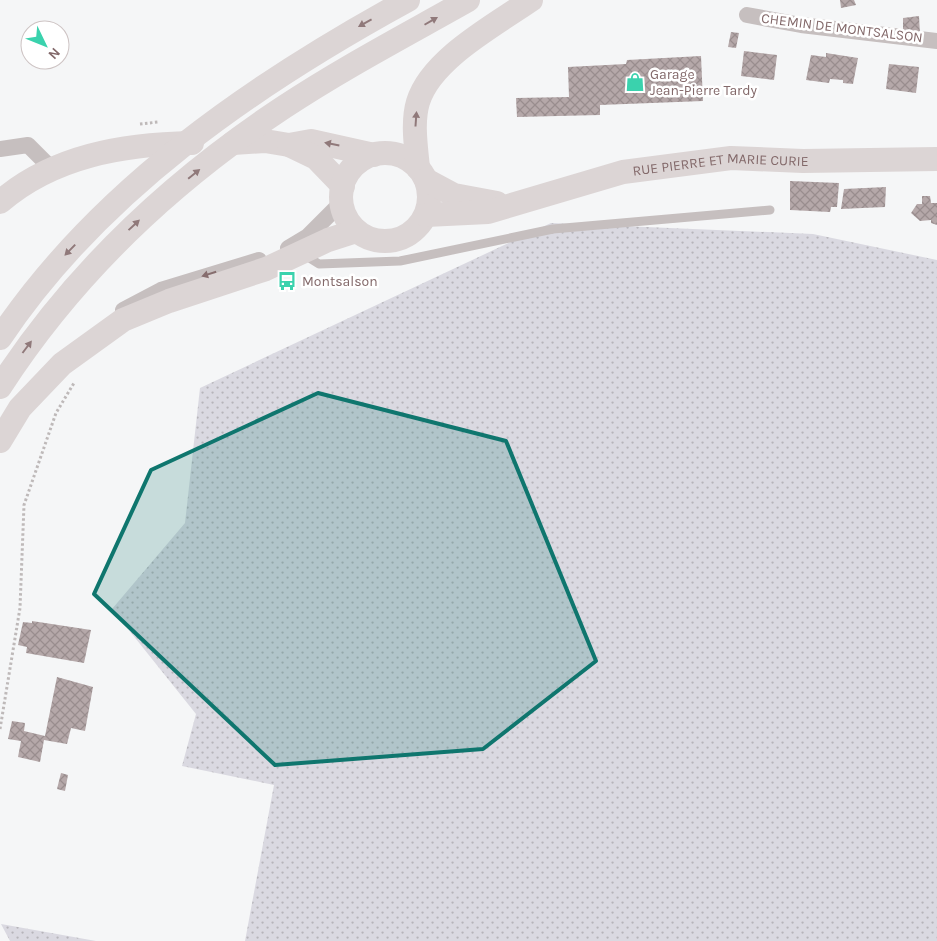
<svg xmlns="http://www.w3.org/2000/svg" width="937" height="941" viewBox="0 0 937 941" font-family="Karla,sans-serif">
  <defs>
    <pattern id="grass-dots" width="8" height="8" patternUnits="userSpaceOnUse" patternTransform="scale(1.25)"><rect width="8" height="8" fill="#dad9e1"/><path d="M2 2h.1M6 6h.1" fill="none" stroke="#b6b4ba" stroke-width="1.8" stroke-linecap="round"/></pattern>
    <pattern id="building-cross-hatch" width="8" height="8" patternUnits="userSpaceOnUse" patternTransform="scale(1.25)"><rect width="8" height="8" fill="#b5a8a9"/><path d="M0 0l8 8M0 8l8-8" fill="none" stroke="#998d8e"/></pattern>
  </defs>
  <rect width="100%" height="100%" fill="#f5f6f7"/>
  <path fill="url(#grass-dots)" d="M551,223L813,234L937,260V941H245L274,785L182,766L196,714L112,609L185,523L200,388Z
    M1,924L96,941H10Z"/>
  <path fill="url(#building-cross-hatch)" d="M840,0H854L856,5L841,8Z
    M919,16L920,34L903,30V18Z
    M731,32L739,33L736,48L728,47Z
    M744,51L777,55L774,80L741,76Z
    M826,53L858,58L853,84L843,83V80L830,79L829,83L806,80L811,55L826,57Z
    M701,56L703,101L600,105V115L517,117L516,98L569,97L568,67L626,64L627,60Z
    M889,64L919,67L916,93L886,89Z
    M790,181L839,183L837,207H831L830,212L790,210Z
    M886,187L885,207L841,209L844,189Z
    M922,196H930L931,203H937V225L931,223V220L920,221L911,213L917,204H922Z
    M32,621L91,630L84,663L26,653L27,647L18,645L23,622L32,623Z
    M57,677L93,687L85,731L71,728L67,744L44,740L40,762L18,757L21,741L8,739L12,721L25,723L24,731L45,736Z
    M61,773L68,775L65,791L57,789Z"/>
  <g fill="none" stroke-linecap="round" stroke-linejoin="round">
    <path stroke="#beb9b9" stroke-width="3" stroke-dasharray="2.5 2.5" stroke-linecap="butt" d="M140,124L158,122
      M0,729L20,608L24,505L56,413L74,383"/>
    <path stroke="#c6bfbf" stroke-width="9" d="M303,254L319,264L400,261L553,229L770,210"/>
    <path stroke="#c6bfbf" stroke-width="16" d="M747,15L801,25L937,41
      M0,149L28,145L51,168
      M288,248L308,236L341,203
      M123,310L161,290L259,260"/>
    <g stroke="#dcd5d5" stroke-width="24">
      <path d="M233,143L265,141L289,145L311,141L374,155"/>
      <path d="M289,145L316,158L343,186"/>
      <circle cx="385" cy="197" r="44"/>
      <path d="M418,168C416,147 412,122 418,102C431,59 495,25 531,0"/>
      <path d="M426,180L454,195L497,203"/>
      <path d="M0,202C53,156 124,144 192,143"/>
      <path id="s1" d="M426,215L488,212L623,172L731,158L803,161L937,159"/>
      <path d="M0,338C99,190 254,84 408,0"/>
      <path d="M0,387C73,274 172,181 284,107C343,68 406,35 468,0"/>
      <path d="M0,441L20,408L62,364L123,320L169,301L266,269L328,240L356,231"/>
    </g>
  </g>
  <defs><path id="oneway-solid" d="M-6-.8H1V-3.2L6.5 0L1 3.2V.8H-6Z" transform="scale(1.25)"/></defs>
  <g fill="#90797a">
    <use href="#oneway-solid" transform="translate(431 21) rotate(-30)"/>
    <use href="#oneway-solid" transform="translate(365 23) rotate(151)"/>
    <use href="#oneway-solid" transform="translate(416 119) rotate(-86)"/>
    <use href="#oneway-solid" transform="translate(332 144) rotate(-169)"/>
    <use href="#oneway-solid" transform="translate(194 174) rotate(-39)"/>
    <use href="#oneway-solid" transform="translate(134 225) rotate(-43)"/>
    <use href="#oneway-solid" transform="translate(70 250) rotate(134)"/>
    <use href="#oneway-solid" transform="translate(27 347) rotate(-53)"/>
  </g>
  <use fill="#866d6e" href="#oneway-solid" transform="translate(209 274) rotate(163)"/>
  <path fill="#0f766e" fill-opacity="0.2" stroke="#0f766e" stroke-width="4" stroke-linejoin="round" d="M318,393L506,441L596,661L483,749L275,765L94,594L151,470Z"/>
  <defs>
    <g id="shop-bare" transform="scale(1.5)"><path d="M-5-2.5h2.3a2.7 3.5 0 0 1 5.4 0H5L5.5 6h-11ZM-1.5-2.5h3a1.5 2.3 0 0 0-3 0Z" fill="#3ad2ad" stroke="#fff" stroke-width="2.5" paint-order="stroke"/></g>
    <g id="bus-bare" transform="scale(1.5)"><path d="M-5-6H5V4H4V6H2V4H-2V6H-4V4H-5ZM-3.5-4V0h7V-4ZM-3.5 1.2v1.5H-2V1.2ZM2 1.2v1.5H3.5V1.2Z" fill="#3ad2ad" stroke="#fff" stroke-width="2.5" paint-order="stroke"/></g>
  </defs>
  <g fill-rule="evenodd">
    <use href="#shop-bare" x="635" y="82"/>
    <use href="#bus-bare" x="287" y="281"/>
  </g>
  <g text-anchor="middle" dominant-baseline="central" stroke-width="5" stroke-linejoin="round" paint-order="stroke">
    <g font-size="14" fill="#83696a" stroke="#fff">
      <text transform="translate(842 28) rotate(7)">CHEMIN DE MONTSALSON</text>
      <text stroke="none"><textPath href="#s1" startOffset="301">RUE PIERRE ET MARIE CURIE</textPath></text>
    </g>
    <g font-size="14" fill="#83696a" stroke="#fff" text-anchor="start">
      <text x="650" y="74">Garage<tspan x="650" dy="16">Jean-Pierre Tardy</tspan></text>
      <text x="302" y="281">Montsalson</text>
    </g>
  </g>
  <g transform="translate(45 45) rotate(133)"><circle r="24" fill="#ffffff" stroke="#cdc3c3"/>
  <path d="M0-4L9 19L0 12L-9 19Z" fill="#3ad2ad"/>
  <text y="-8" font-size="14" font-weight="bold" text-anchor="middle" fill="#83696a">N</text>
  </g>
</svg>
